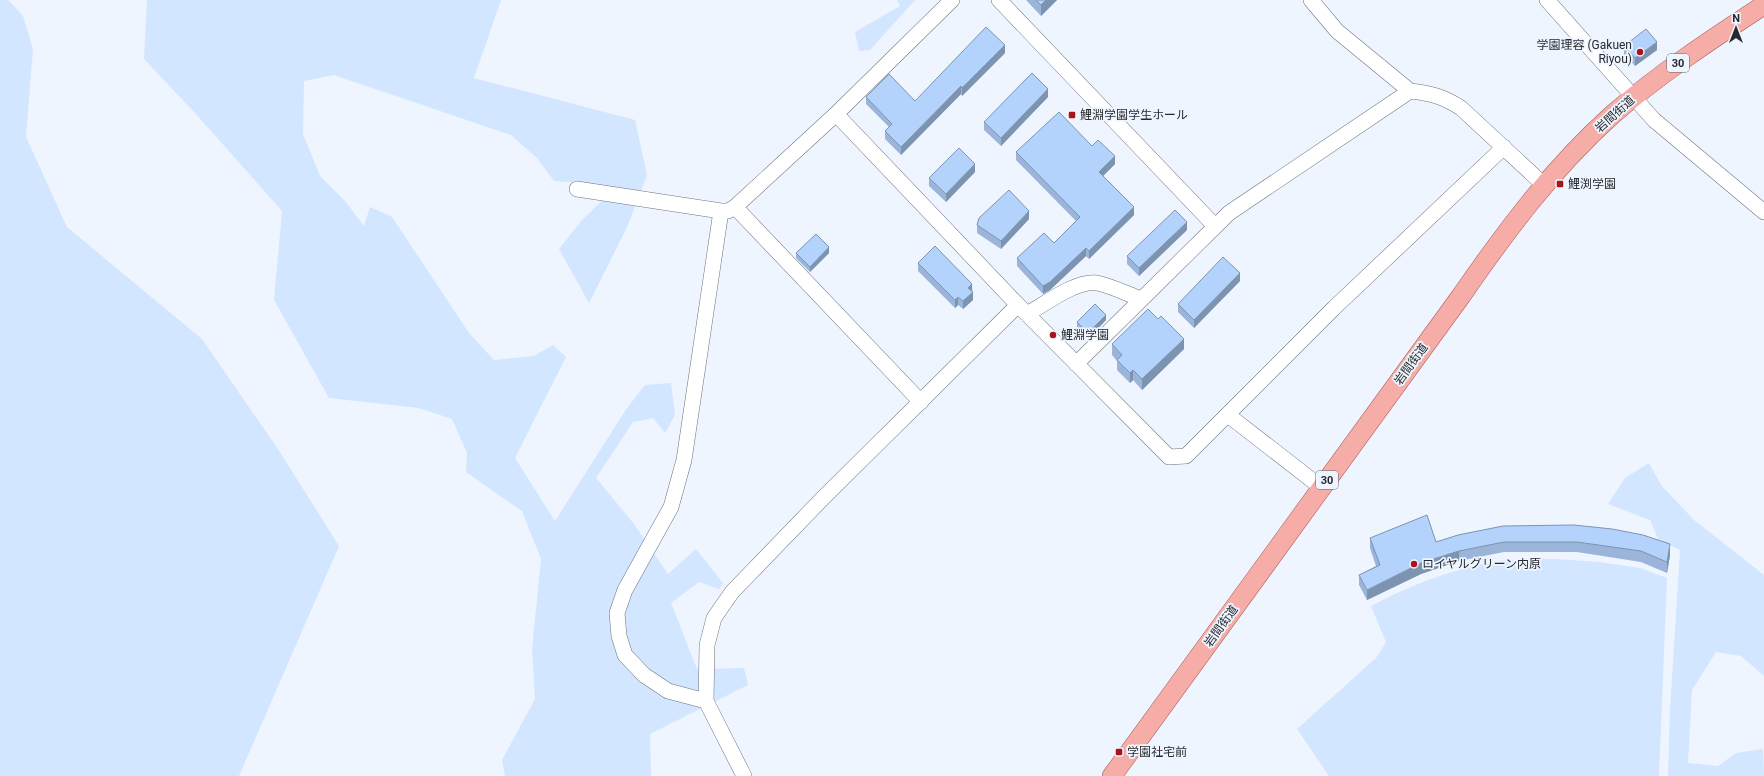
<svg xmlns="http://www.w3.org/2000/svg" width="1764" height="776" viewBox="0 0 1764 776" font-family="Roboto,'Noto Sans JP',sans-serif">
  <rect width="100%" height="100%" fill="#eef5ff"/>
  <path fill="#d2e6ff" d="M0,0H8L23,16L33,49L26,137L67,227L202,339L278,449L339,546L239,776H0Z
    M147,0H501L474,78L635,120L647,175L627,227L589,303L559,249L582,220L611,192L580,183L554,181L537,158L511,135L334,75L304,81L303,134L320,176L345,201L364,226L370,207L392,217L469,333L494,360L534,356L553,345L566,357L515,458L555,521L627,408L645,385L671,383L675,415L665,433L653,418L633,422L596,478L634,524L668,574L696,549L723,583L719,589L699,582L671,603L697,669L744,668L748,685L650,734L651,776H505L502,760L535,699L532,649L541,559L522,511L466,472L467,453L452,419L419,408L329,398L274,300L282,211L195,113L144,59Z
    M897,0H915L870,50L859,51L855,32L900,6Z
    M1649,463L1661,485L1694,520L1764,575V676L1741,656L1716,652L1692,690L1688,763L1718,766L1736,753L1763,749L1764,776H1668L1670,710L1680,550L1658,539L1650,520L1608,504L1625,478Z
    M1556,559L1599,562L1640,568L1667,578L1659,776H1329L1297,729L1376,658L1386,642L1371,606C1413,584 1460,566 1507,560C1523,559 1540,559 1556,559Z"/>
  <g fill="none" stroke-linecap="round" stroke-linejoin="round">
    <g stroke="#6e747c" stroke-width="16">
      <path id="minor" d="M999,0L1215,226
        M1311,0L1337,31L1410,91C1431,93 1444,97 1461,108L1544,185
        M1547,0L1654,120L1764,212
        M836,114L1018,305L1169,457L1186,456L1334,308L1504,147
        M577,189L721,211H728L735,207L836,114L952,0
        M735,207L921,402
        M1027,314C1045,304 1076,280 1097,283C1112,286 1127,294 1141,299
        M1076,364L1229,213L1410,91
        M1228,415L1322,488
        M706,701L668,691L644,675L625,655L619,636L617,613L625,590L671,507L684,460L721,211
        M744,776L706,701L707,645L714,618L732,592L823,498L1018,305"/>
    </g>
    <g stroke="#aa5b56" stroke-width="20">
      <path id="major" d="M1112,776L1461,296C1506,231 1553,168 1612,115C1659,74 1712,39 1764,5"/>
    </g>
    <use href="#minor" stroke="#fff" stroke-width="15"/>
    <use href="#major" stroke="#f6ada7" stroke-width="19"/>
  </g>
  <path fill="#9ab5d9" d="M1026,0H1057L1041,16Z
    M1624,46L1657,50L1635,66L1624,54Z
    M1005,53L962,96L961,94L901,155L885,139V131L889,127L866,104V97L915,101Z
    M1048,97L1001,146L984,130V122Z
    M1092,146L1115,164L1103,176L1134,215L1089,259L1086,256L1050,290L1043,294L1017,266V258L1054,243L1076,221L1016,160V152Z
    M975,172L946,202L929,186V178Z
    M1029,219L1001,249L977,233V225Z
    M1187,230L1139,276L1127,264V256Z
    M796,253H829L810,272L796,258Z
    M918,263L972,284L973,300L963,309L958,305L955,308L918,271Z
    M1240,281L1194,328L1178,312V304Z
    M1106,320L1088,339L1077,328V322Z
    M1112,344L1184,349L1142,390L1133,380L1130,383L1117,370V361L1112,355Z
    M1503,526L1670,555L1667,573L1641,562L1577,552H1504L1459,561L1421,574L1367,600L1359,585V575L1376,566L1370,548V538L1436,542Z"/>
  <path fill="#7d94b0" d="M1046,0H1057L1041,16V5Z
    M1657,42V50L1635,66V58Z
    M1005,45V53L962,96V88Z
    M961,86V94L901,155V147Z
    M1048,89V97L1001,146V138Z
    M1115,156V164L1099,180V172Z
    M975,164V172L946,202V194Z
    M1134,207V215L1089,259V251Z
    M1029,211V219L1001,249V241Z
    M1187,222V230L1139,276V268Z
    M829,247V253L810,272V267Z
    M1086,248V256L1050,290L1043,294V286Z
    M1240,273V281L1194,328V320Z
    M972,284V292L968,288Z
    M973,292V300L963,309V301Z
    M958,297V305L955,308V300Z
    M1106,315V320L1088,339V333Z
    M1184,339V349L1142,390V379Z
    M1133,370V380L1130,383V373Z
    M1670,544V555L1667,573V562Z
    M1459,551V561L1421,574L1367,600V590L1421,563Z"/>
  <path fill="#b3d3fc" stroke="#7d94b0" d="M1036,0H1046L1041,5Z
    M986,27L1005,45L962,88L961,86L901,147L885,131L892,124L866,97L889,74L915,101Z
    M1646,29L1657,42L1635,58L1624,46Z
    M1032,73L1048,89L1001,138L984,122Z
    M1059,112L1092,146L1098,140L1115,156L1099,172L1134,207L1089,251L1086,248L1050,282L1043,286L1017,258L1044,233L1054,243L1080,217L1016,152Z
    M959,148L975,164L946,194L929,178Z
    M1009,190L1029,211L1001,241L977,225L979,218Z
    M1175,210L1187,222L1139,268L1127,256Z
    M816,234L829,247L810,267L796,253Z
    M935,246L972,284L968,288L973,292L963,301L958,297L955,300L918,263Z
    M1223,257L1240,273L1194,320L1178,304Z
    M1095,304L1106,315L1088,333L1077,322Z
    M1148,309L1158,319L1161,316L1184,339L1142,379L1133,370L1130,373L1117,360L1122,355L1112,344Z
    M1427,515L1436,542L1458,535L1503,526L1574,525L1612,529L1643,535L1670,544L1667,562L1641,551L1577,542H1504L1459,551L1421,563L1367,590L1359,575L1380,565L1370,538Z"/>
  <g fill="#a9141a" stroke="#eef5ff" stroke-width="1.5">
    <circle cx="1640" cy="52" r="4"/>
    <rect x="1068" y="111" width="8" height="8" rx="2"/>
    <rect x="1556" y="180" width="8" height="8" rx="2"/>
    <circle cx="1053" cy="335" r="4"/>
    <circle cx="1414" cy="564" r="4"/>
    <rect x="1115" y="748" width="8" height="8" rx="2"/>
  </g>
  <g text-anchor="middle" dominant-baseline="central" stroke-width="3.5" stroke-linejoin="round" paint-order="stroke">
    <g fill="#eef5ff" stroke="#63676c" stroke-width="1">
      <rect x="1667" y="54" width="22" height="18" rx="3"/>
      <rect x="1316" y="471" width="22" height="18" rx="3"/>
    </g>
    <g font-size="11" font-weight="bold" fill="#272a2d">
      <text x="1678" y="63">30</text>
      <text x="1327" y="480">30</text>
    </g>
    <g font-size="12" fill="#272a2d" stroke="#eef5ff" text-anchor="start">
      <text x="1632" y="45" text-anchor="end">学園理容 (Gakuen<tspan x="1632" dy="14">Riyou)</tspan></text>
      <text x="1080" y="115">鯉淵学園学生ホール</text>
      <text x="1568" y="184">鯉渕学園</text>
      <text x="1061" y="335">鯉淵学園</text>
      <text x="1422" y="564">ロイヤルグリーン内原</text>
      <text x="1127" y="752">学園社宅前</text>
    </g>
    <g font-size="12" fill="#272a2d" stroke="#eef5ff">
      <text transform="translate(1615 114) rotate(-42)">岩間街道</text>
      <text transform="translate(1411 364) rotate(-54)">岩間街道</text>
      <text transform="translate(1221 626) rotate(-54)">岩間街道</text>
    </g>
  </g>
  <g transform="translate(1736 28)" stroke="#eef5ff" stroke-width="3" paint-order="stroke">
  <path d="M0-3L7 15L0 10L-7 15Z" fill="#272a2d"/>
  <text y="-6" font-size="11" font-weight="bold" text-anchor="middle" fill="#272a2d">N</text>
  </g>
</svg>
